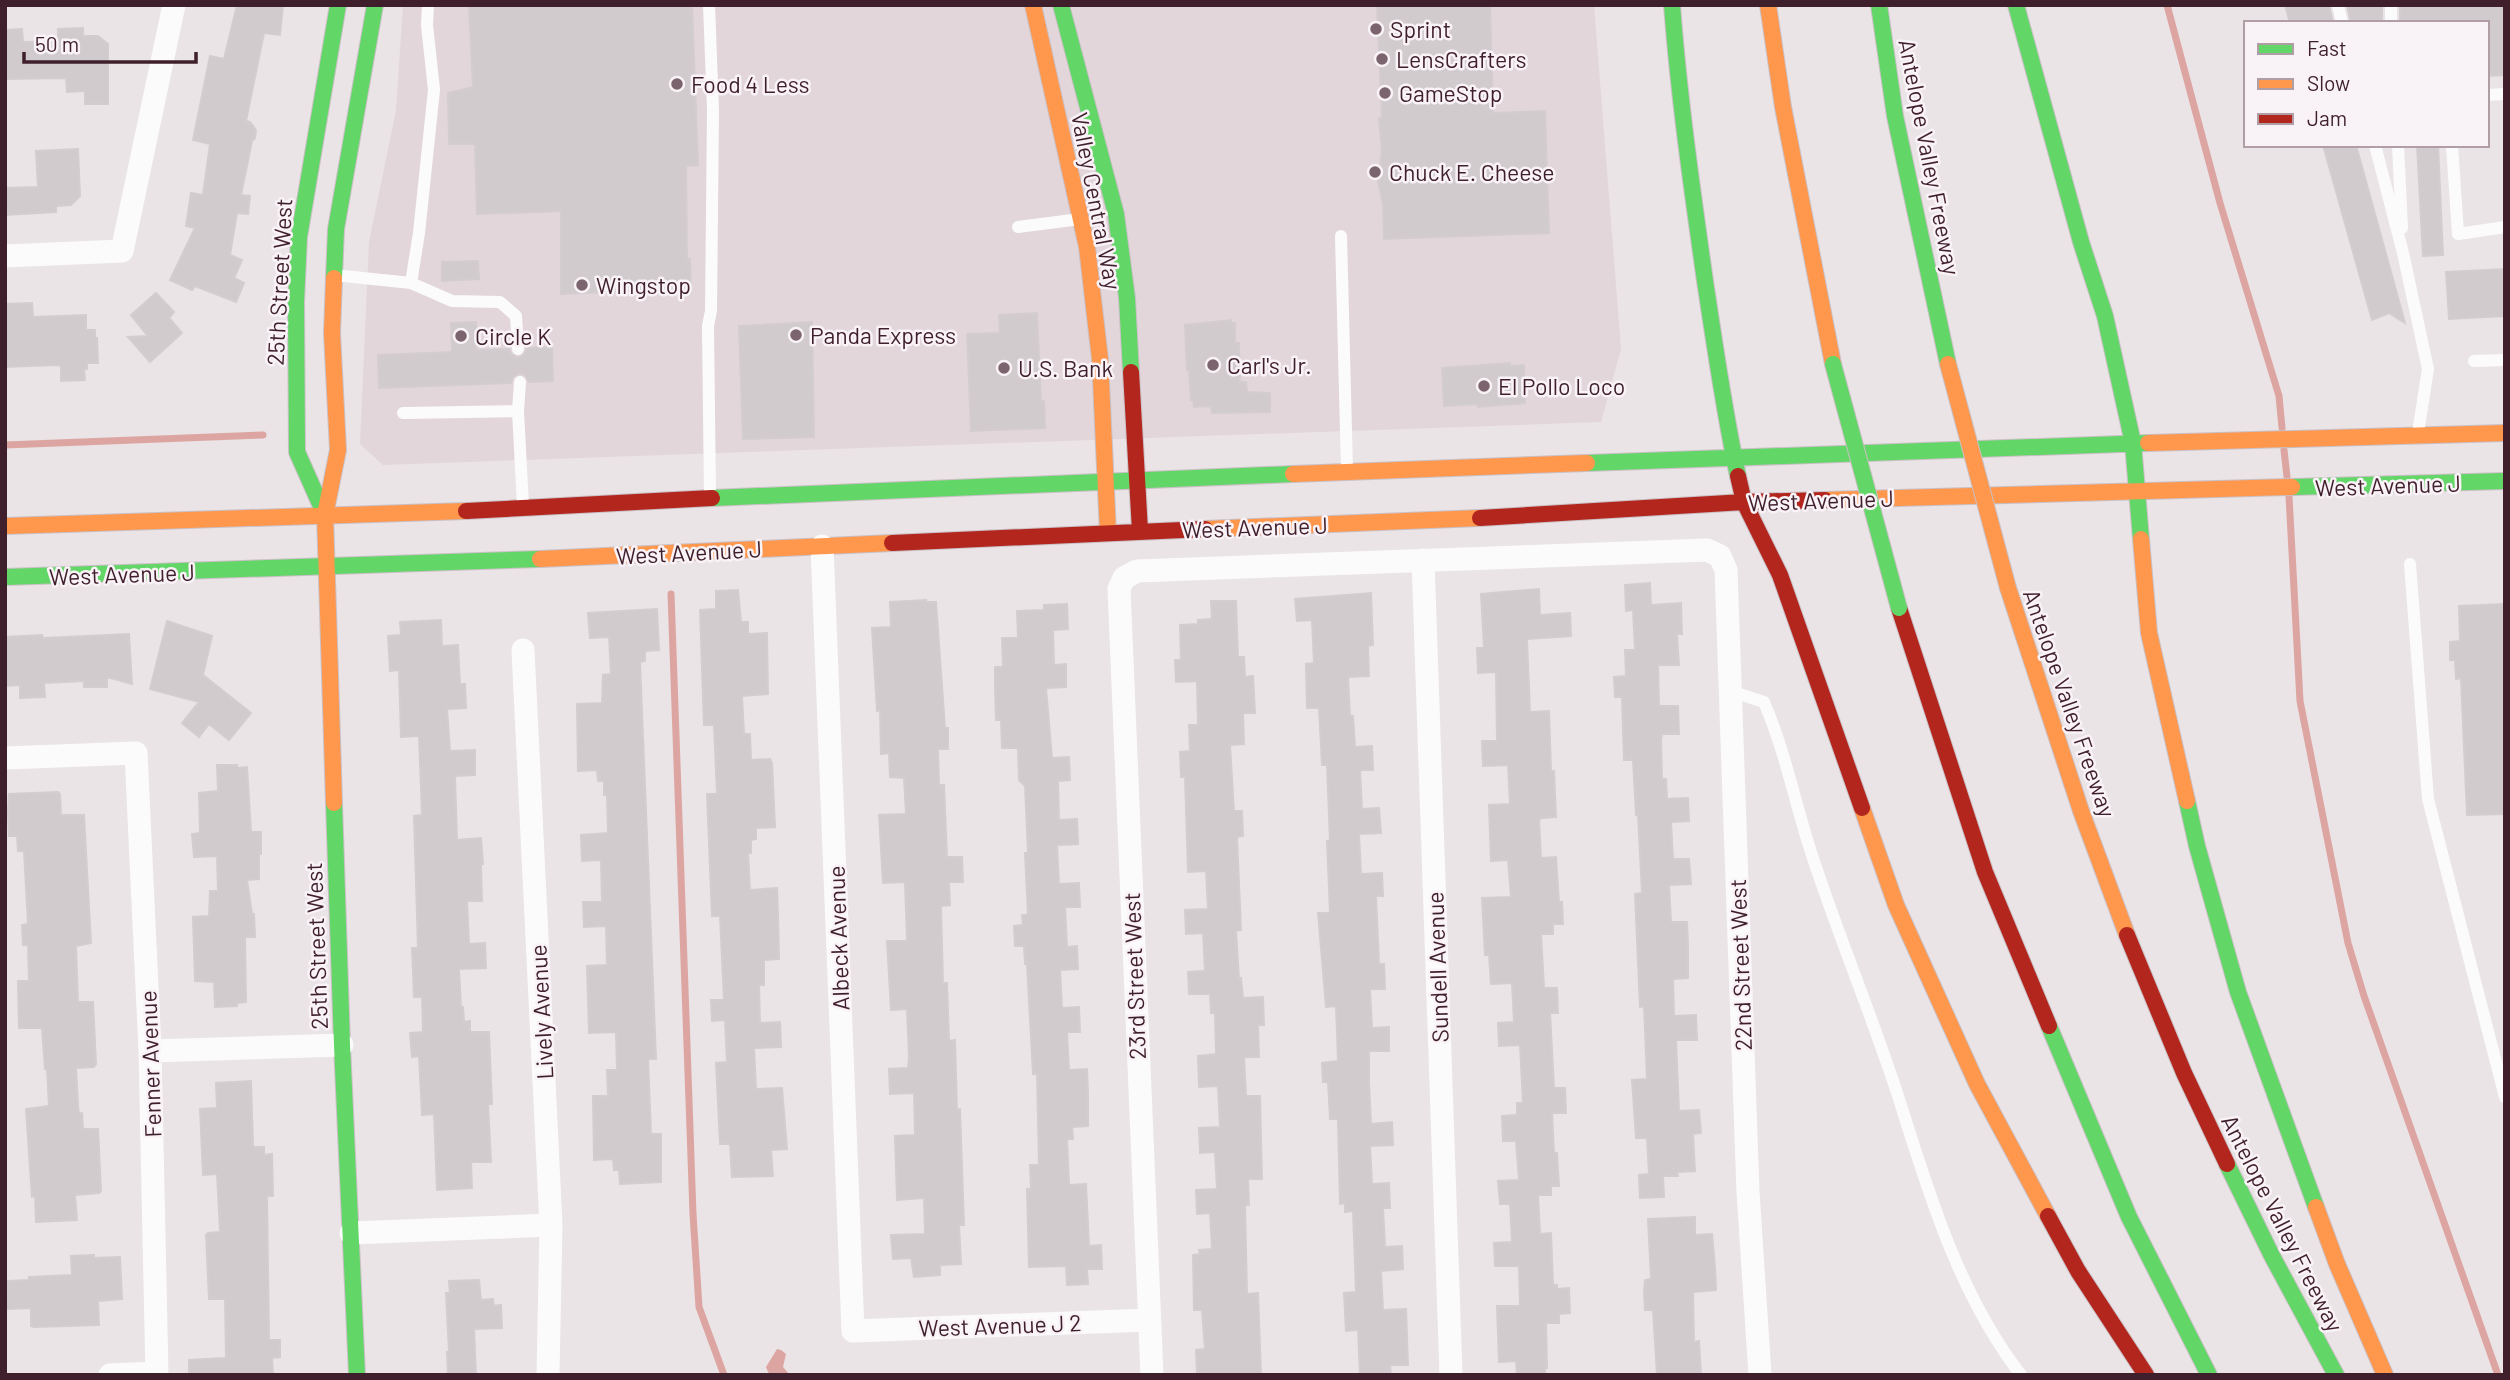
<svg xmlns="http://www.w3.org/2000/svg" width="2510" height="1380" viewBox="0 0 2510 1380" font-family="Barlow,sans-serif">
  <rect width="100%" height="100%" fill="#eae4e7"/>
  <path fill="#e2d6db" d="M403,5H1594L1621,349L1601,422L383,465L360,444L369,242L396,110Z"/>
  <path fill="#dda5a2" d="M777,1349L781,1350L786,1354L783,1367L790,1375H771L768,1372L766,1367Z"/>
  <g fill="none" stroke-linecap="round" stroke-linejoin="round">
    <path stroke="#dda5a2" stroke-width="7" d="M2167,5L2220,203L2279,396L2282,428
      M5,445L263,435
      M2284,450L2287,477
      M2289,496L2300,701L2348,943L2364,996L2498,1375
      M671,594L693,1214L699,1307L724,1375"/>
  </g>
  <path fill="#d1cbce" stroke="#d3cdd0" stroke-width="2" d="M237,5H283L280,35L264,33L246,121L250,122L256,130L255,138L252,141L241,195L250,196L248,214L237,213L230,255L242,260L234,278L244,283L236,302L195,286L192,290L170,280L195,228L186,226L191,193L203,195L210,144L193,140L210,56L224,59Z
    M469,5H692L698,165L686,166L687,259H690L691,293L654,294V290L561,294V211L477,214L475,144H449L448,93L473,87Z
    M1377,5H1490L1493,113L1545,111L1549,233L1384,239L1383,204L1378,181L1382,150L1379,118H1382Z
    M2285,5H2329L2333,23H2290Z
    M2347,5H2382V23H2351Z
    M2400,5H2505V75L2487,76V23H2400Z
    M83,28V36H98L108,44V104H85V91L67,92L66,78L5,79V30L22,29L23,42L58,41V29Z
    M2323,145H2356L2405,323L2389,313L2372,320Z
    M2417,145H2438L2443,255L2423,256Z
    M78,149L80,196L71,205L56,206V212L5,215V188L38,187L36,151Z
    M478,261L479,279L442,281V262Z
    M2505,269V316L2449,319L2446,272Z
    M156,293L174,312L169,318L182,333L150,362L128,337L148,336L131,315Z
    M32,303L33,317L86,315V330H95V338H97L98,363H87V369H84L85,380L61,381V366L57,365L5,367V304Z
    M1037,313L1041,401H1044L1045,428L971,431L967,334L1000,333L999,315Z
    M1231,320V323H1235V343H1239L1240,382H1246L1247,392L1270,393V412L1212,413L1211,406L1194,407L1193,399L1191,400L1189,370H1187L1185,325Z
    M476,322L477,350L509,349L511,354L518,358L523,356L527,348L552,347L553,381L529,382L525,375L520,373L513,377L511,383L379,388L378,355L452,352L451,323Z
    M812,322L814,437L743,439L739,326Z
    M1510,363V366L1524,365L1525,403L1478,407V404L1444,406L1442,368Z
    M1650,583L1651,605L1681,603L1682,634H1677L1679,665H1658L1659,706H1678L1679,734H1662L1661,739L1662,779H1666L1667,799L1688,798L1689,821L1671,822L1673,859H1689L1691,884L1669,885L1671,922H1687L1688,945V978L1673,979L1674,1016L1696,1015L1697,1040H1676L1679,1111L1699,1110L1701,1133L1693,1134L1695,1171L1677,1172L1678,1176H1663L1664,1197L1640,1198L1639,1175L1649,1174L1647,1138H1636L1632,1080L1647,1079L1644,1006L1640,1007L1635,894L1642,893L1638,815H1636L1633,760H1624L1622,697H1615L1614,677L1626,676L1625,650H1635L1633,610L1626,611L1625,585Z
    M1539,589L1540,615L1570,613L1571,636L1527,639L1530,712L1549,711L1551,771H1554L1556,817L1542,818L1539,820L1541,858L1556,857L1559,902H1562L1563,924H1553V934H1541L1544,988H1557L1558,1013H1550L1554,1088H1565L1566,1113H1552L1554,1153H1557L1559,1186H1551V1195H1538L1540,1234L1551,1233L1553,1285H1557V1289L1569,1288L1570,1313L1559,1314V1323H1546L1547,1368H1545V1375H1517L1516,1361L1499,1362L1497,1306H1520L1519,1266H1495L1494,1243L1512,1242L1510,1204H1500L1498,1181L1519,1180L1516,1141H1503L1502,1116L1517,1115V1103H1523L1520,1045L1499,1046L1498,1023L1514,1022L1512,983L1491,984L1489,955H1485L1482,898L1511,897L1508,860L1491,861L1489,805L1510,804L1508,765L1483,766L1482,741H1497L1496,672L1478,673L1477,648H1484L1481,594Z
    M738,590L741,622H748V634L767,633L768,694L742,696L744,734H750L751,760L770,759L772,763L775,827L756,828V839L751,840V853H748L750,890L777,888L778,914L779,959L764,960V985H759L760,1023L780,1022L781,1047L754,1048L756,1089L782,1088L787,1149L771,1150L773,1176L732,1177L730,1144H720L716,1063L727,1062L725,1020L712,1021L711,1000H724L720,916H712L707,794H717L714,725H704L700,610L716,609V591Z
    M1371,593L1373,645L1368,646L1369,676L1348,677L1350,716H1353L1355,747L1372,746L1373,770H1360L1362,809L1379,808L1381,833L1359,834L1361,874L1382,873L1383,896H1376L1379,964H1384L1385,989H1370L1372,1028L1389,1027V1051H1369V1082L1371,1124L1392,1122L1393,1145L1370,1146L1372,1184L1389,1183L1390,1208H1383L1385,1247L1402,1246L1403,1269L1381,1271L1383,1310L1406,1309L1408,1365H1390L1391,1375H1360L1358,1330L1346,1331L1344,1293L1356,1292L1353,1211L1345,1212V1203L1340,1204L1338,1119H1330L1328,1082H1323L1322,1063L1338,1061L1336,1006L1326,1007L1318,913H1330L1327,841H1330L1327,765H1322L1319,708H1307L1306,664L1314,663L1312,620L1297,621L1295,599Z
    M926,600V602H936L945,728H948V749H938L939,785H944L947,857H962L963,882H949L950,905L941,906L943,983H947L949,1041L955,1040L957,1110L960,1109L964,1225H959L961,1264L940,1265V1275L914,1277L911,1258L893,1259L891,1235L925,1234L924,1198L897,1200L895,1136L915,1135L914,1093L890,1094L889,1069L908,1068L909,1057L907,1009L891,1010L887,941H907L905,882L883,883L879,815L906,814L904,778L890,777L889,753L881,754L880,710L877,711L872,628L891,627L890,602Z
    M1211,601H1236L1238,657H1244L1245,677L1253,676L1255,713H1243L1244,744L1230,745L1234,811H1242L1243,836L1237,837L1241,930L1236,931L1239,979L1241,978L1243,998L1263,997L1264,1025H1258L1259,1057H1244L1246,1096H1260L1262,1179H1248L1249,1205H1245L1247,1294L1258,1293L1261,1375L1197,1373L1196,1350L1205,1349L1202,1310H1194L1193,1255L1200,1254L1199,1250L1212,1249L1210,1213L1197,1214L1196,1190L1217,1189L1215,1152L1200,1153L1199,1128L1220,1127L1218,1086L1199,1087L1198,1056L1216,1054L1215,1013H1211L1210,994H1189L1188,972L1205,971L1203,933L1186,934L1185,910L1208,909L1206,871L1188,872L1185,777H1181L1180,752L1190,751L1189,725H1198L1197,681L1176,682L1175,660H1181L1180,625L1198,624V620L1212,619Z
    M1067,604L1068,629L1053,630L1054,665L1066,664V687L1046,688L1052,758L1069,757L1070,780L1058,781L1059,820L1077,819L1078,844L1057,845L1059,884L1079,883L1080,907H1065L1067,947L1077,946L1078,969L1060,970L1062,1008L1079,1007L1080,1032H1067L1069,1070L1087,1069L1088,1094V1126L1072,1127L1073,1139H1067L1069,1185L1086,1184L1089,1246L1101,1245L1102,1269H1087L1088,1284L1067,1285L1066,1266L1029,1267L1027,1189H1031L1030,1165H1039L1037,1074H1033L1027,964H1025L1024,946H1015L1014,926L1023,925L1022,915H1028L1025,853H1028L1025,786L1019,780L1018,748H1002L1001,720H996L995,686V667H1003L1002,638H1018L1017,611L1044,610V605Z
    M2505,604V814L2467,815L2461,678L2456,679L2455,660H2450V642L2460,641L2459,606Z
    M657,609L659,650L645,651V661L640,662L656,1059H648L651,1134H661V1182L620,1184L619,1170H614L613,1159L594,1160L593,1096H608L607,1070H617L616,1032L589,1033L587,966L607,965L606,926L584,927L583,902H602L601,860L582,861L581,835L608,833L607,795H604V781H598L597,770L578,771L577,704L602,703L603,675L611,674L609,637L590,638L588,613Z
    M441,620L442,646L458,645L460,684H465L466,708L447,709L450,751L475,750V775L455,776L457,840L481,838L483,864H481L482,901H467L469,944L485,943L486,968L459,969L461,1007H463L464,1022L470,1021V1032H489L492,1104H488L491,1162H471L472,1188L437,1190L434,1114L422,1115L419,1056L412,1057L410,1033L423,1032L422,997H414L412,948H418L414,816L422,815L419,736L401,737L399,670L390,671L388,636L401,635L400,622Z
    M167,621L212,636L203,675L251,713L229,740L209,724L199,737L182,723L199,702L150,689Z
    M129,634L132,684L107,677V687H84V681L44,683L45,697L20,698V685L5,686V637L42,635L43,638Z
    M217,765H237V768L247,767L251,832H261V854H259V879L247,880L252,914H254L255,937H245L246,1002L237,1003V1006L215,1007L214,982L195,981L193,917L209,916L210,891H218L217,856L194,857L192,834L200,833L199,793L218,791Z
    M58,792L60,794L61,815H84L91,943L76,946L78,1002H93L96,1064L94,1067L76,1068L78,1105L79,1114L82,1113L83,1129H98L101,1191L99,1193L75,1195L77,1220L36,1222L35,1196L32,1197L26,1109L49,1106L47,1069H45L42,1028H19L18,981H29L28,945H23L22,925L28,924L24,851H18L17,836H9L8,811L9,794Z
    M251,1081L253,1147H264V1155L272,1154L273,1196H267L269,1340H280V1357L272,1358L273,1375H189V1360L226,1358L225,1299H209L206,1235L208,1233L220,1232L217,1174L203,1175L200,1109L217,1108L216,1083Z
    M1695,1217V1235L1712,1234L1715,1267L1716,1290L1693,1292L1694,1342L1699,1341L1701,1375H1657L1653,1310H1645L1644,1292L1645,1280L1651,1279L1648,1219Z
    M94,1255V1258L120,1257L122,1299L98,1301L99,1325L34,1327L31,1326V1308L7,1309L6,1307L8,1281L29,1280V1277L72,1275L71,1256Z
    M479,1280L481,1300L493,1299L494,1306L501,1305L502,1328L474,1329L476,1375H448L447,1352H449L446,1293H450L449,1281Z"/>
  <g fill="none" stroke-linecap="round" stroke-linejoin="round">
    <g stroke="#cac0c5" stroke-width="18">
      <path id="fast" d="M1061,5L1116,214L1127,298L1131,372
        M1672,5C1679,98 1692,189 1705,281C1715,346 1724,412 1738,476
        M1879,5L1895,116L1948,364
        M2016,5L2081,242L2105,316L2133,443L2141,539
        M334,278L336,229L375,5
        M1587,463L2148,443
        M2292,487L2505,481
        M712,498L1293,474
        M325,515L297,452L296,302L299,237L338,5
        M5,577L540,559
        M2187,801L2197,846L2238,992L2316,1207
        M334,803L342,1045L357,1375
        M2049,1026L2129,1217L2209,1375
        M2227,1164L2272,1256L2336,1375"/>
    </g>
    <g stroke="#cac0c5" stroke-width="18">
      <path id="slow" d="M1033,5L1087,247L1100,359L1108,533
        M1768,5L1783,107L1833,364
        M334,278L332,333L338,450L325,515L334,803
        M2148,443L2505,433
        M1293,474L1587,463
        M1825,500L2292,487
        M5,526L466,511
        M1205,529L1480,518
        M2141,539L2149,633L2187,801
        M540,559L892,543
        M2008,588L2081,811L2127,935
        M1862,808L1896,905L1977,1084L2048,1216
        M2316,1207L2337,1264L2385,1375"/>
    </g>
    <g stroke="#cac0c5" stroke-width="18">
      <path id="jam" d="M1131,372L1140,531
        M1738,476L1744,502L1780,575L1862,808
        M466,511L712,498
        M1480,518L1744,502L1825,500
        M892,543L1205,529
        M1899,608L1985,872L2049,1026
        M2127,935L2184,1073L2227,1164
        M2048,1216L2078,1271L2146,1375"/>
    </g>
    <path stroke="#fcfbfb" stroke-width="12" d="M709,5L713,110L711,311L708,326L710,495
      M2338,5L2342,23
      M2391,5V23
      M2487,95L2505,94
      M2375,145L2403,253L2428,369L2418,433
      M2398,145L2402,228
      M2452,145L2458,234L2505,227
      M1018,227L1080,219
      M1341,236L1347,470
      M334,275L411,283L419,233L434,90L427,25L428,5
      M411,283L452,301L500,302L516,316L518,349
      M2474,361L2505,360
      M518,411L520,382
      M403,413L518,411L523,506
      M2410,564L2428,799L2505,1097
      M1730,691L1764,702C1785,751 1794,799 1810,849C1837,933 1872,1015 1899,1099C1929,1194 1959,1295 2021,1375"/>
    <path stroke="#fcfbfb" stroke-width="23" d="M5,256L122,251L174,5
      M822,546L853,1331L1148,1320
      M1423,560L1451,1375
      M523,650L551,1225L548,1375
      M5,758L136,753L150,1051L157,1375
      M150,1051L342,1045
      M351,1233L551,1225
      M110,1375L157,1373
      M1152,1375L1119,589L1124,578L1137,571L1707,550L1720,556L1726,570L1748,1192L1760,1375"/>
    <use href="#fast" stroke="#63d668" stroke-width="16"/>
    <use href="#slow" stroke="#ff974d" stroke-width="16"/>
    <use href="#jam" stroke="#b3261e" stroke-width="16"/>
    <g stroke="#cac0c4" stroke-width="18" stroke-linecap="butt">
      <path id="fast-bridge" d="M1833,364L1899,608"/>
    </g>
    <g stroke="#cac0c4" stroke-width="18" stroke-linecap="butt">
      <path id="slow-bridge" d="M1948,364L2008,588"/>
    </g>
    <use href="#fast-bridge" stroke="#63d668" stroke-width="16"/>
    <use href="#slow-bridge" stroke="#ff974d" stroke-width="16"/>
  </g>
  <g fill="#7b646d" stroke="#f9f2f6" stroke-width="2.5">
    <circle cx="1376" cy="29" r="7"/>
    <circle cx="1382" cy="59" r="7"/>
    <circle cx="677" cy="84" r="7"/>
    <circle cx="1385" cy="93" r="7"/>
    <circle cx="1375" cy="172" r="7"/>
    <circle cx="582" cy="285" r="7"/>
    <circle cx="796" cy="335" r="7"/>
    <circle cx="461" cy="336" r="7"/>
    <circle cx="1213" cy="365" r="7"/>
    <circle cx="1004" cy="368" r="7"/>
    <circle cx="1484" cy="386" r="7"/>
  </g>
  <g text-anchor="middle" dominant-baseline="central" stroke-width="5" stroke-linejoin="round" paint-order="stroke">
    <g font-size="23" fill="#3f1f2b" stroke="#f9f2f6" text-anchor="start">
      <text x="1390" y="29">Sprint</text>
      <text x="1396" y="59">LensCrafters</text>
      <text x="691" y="84">Food 4 Less</text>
      <text x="1399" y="93">GameStop</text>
      <text x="1389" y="172">Chuck E. Cheese</text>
      <text x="596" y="285">Wingstop</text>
      <text x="810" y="335">Panda Express</text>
      <text x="475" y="336">Circle K</text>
      <text x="1227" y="365">Carl's Jr.</text>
      <text x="1018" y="368">U.S. Bank</text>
      <text x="1498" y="386">El Pollo Loco</text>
    </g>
    <g font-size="23" fill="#3f1f2b" stroke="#f9f2f6">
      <text transform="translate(1930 157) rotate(79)">Antelope Valley Freeway</text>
      <text transform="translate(1097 201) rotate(79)">Valley Central Way</text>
      <text transform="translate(279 282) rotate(-87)">25th Street West</text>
      <text transform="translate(2388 485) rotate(-2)">West Avenue J</text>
      <text transform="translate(1821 500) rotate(-2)">West Avenue J</text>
      <text transform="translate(1255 527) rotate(-2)">West Avenue J</text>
      <text transform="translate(689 552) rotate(-3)">West Avenue J</text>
      <text transform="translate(122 574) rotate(-2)">West Avenue J</text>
      <text transform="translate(2070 703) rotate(71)">Antelope Valley Freeway</text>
      <text transform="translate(838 938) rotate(-92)">Albeck Avenue</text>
      <text transform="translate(316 946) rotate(-92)">25th Street West</text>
      <text transform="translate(1740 965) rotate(-92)">22nd Street West</text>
      <text transform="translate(1437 967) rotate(-92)">Sundell Avenue</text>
      <text transform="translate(1134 976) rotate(-92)">23rd Street West</text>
      <text transform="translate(541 1012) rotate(-93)">Lively Avenue</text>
      <text transform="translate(150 1064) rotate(-92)">Fenner Avenue</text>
      <text transform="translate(2283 1223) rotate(63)">Antelope Valley Freeway</text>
      <text transform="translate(1000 1325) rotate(-2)">West Avenue J 2</text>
    </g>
  </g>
  <rect width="2510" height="1380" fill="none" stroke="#3f1f2b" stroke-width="14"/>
  <rect x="2244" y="21" width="245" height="126" fill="#f9f2f6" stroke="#af9ea5" stroke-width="2"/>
  <rect x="2258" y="44" width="35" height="10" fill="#63d668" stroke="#af9ea5" stroke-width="2"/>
  <text x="2307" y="56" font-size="21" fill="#3f1f2b">Fast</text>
  <rect x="2258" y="79" width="35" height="10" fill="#ff974d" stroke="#af9ea5" stroke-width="2"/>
  <text x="2307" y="91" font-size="21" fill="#3f1f2b">Slow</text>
  <rect x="2258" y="114" width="35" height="10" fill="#b3261e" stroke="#af9ea5" stroke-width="2"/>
  <text x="2307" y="126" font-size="21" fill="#3f1f2b">Jam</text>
  <path d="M24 52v10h172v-10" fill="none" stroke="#3f1f2b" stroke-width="3.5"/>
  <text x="35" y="52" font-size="21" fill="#3f1f2b" stroke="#f9f2f6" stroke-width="5" paint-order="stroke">50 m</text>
</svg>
